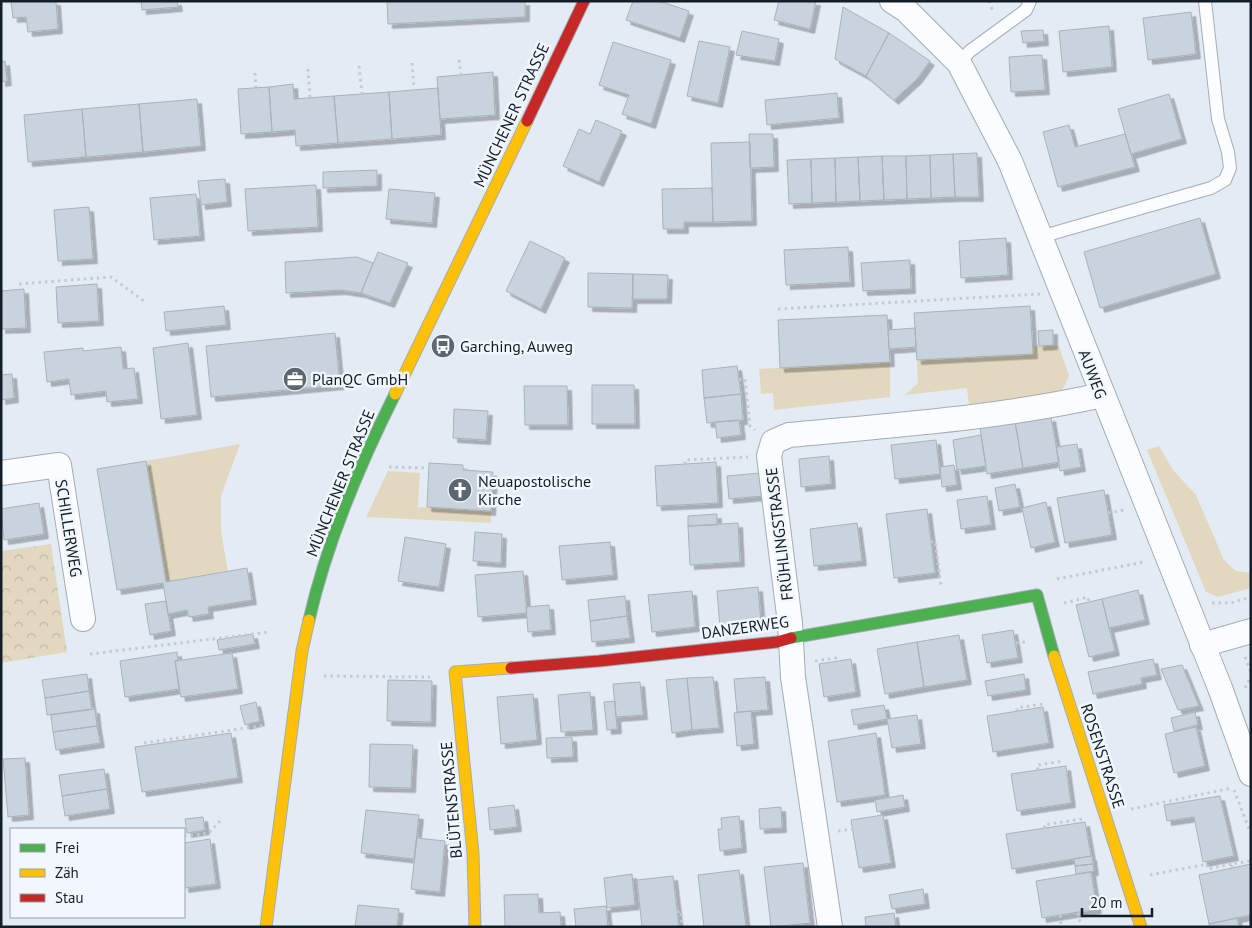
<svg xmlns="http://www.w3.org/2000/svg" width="1252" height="928" viewBox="0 0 1252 928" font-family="'PT Sans',sans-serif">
  <defs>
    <pattern id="park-crowns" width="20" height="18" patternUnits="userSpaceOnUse" patternTransform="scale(1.25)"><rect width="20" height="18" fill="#e2d8c0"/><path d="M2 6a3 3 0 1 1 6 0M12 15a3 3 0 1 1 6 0" fill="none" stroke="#c1b9a5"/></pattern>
    <filter id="shadow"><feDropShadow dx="4.5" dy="4.5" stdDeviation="0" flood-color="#0004"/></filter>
  </defs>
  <rect width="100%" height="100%" fill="#e3ecf5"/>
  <path fill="#e2d8c0" d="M1053,345L1059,346L1069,376L1062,391L1053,395L969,406L967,388L905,395L918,383L917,360L1032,354V346Z
    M890,362V397L774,410L773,393L761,394L759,369Z
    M240,444L221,496V531L228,572L166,582L146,461Z
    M1159,446L1173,470L1196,495L1224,560L1236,571L1251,573V588L1218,597L1206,592L1147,450Z
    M388,471L420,473L418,507L491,511V523L366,517Z"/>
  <path fill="url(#park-crowns)" d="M51,544L67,652L1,663V551Z"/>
  <path fill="#c8d3de" stroke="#a9b2bb" filter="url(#shadow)" d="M11,1H56L58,29L28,32L26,17L13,18Z
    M141,1H177L178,7L142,10Z
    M387,1H525V17L388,24Z
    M633,1H659L689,11L680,38L626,20Z
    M779,1H816L810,29L774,20Z
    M843,7L889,33L866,76L835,59Z
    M1191,12L1196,54L1148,60L1143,18Z
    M1109,26L1112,67L1063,72L1059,31Z
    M1043,30L1044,41L1023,43L1021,31Z
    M742,31L779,39L775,61L736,55Z
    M889,33L930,61L917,79L894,100L866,76Z
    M699,41L730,47L718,103L687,96Z
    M613,42L671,60L651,124L622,114L629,95L599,85Z
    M1037,55H1042L1045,90L1011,92L1009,57Z
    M5,61L7,81L1,82V62Z
    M493,72L495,115L440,119L437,77Z
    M293,84L294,99L334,96L338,143L296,146L295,130L272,132L269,87Z
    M269,87L272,132L241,134L238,89Z
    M438,88L441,135L392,139L389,92Z
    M389,92L392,139L338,143L334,96Z
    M837,93L839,118L767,125L765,100Z
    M1169,94L1182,139L1131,154L1118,109Z
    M197,99L201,146L143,152L139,104Z
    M139,104L143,152L86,157L82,109Z
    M82,109L86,157L28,162L24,115Z
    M596,120L622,131L599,182L563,166L579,129L590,134Z
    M1069,125L1075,147L1125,134L1135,167L1058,187L1043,132Z
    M749,134H773L774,167L750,168Z
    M750,142L752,221L713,222L711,143Z
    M977,153L979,197H955L953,154Z
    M953,154L955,197L931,198L930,155Z
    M930,155L931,198L907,199L906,156Z
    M882,156H906L907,199L884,200Z
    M882,156L884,200L860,201L858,157Z
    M858,157L860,201L836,202L835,158Z
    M835,158L836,202L812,203L811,159Z
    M811,159L812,203L789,204L787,160Z
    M377,170V186L323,188V172Z
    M225,179L227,202L201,205L198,181Z
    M316,185L318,227L248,231L245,189Z
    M712,188L713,222H684V229H663L662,189Z
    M389,189L435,193L432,223L386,219Z
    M196,194L200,236L154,240L150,198Z
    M89,207L93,259L58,261L54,210Z
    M1200,218L1216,274L1100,308L1084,252Z
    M1006,238L1008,275L961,278L959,241Z
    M530,241L565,258L541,309L506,291Z
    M848,247L850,282L786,285L784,250Z
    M378,252L408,263L390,303L361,293Z
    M357,257L373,263L361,293L341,290L286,293L285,262Z
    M910,260L911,289L863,291L861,263Z
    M588,273L633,274L632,308L588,307Z
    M633,274L668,275L667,299H633Z
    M97,284L99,321L58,323L56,287Z
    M24,289L26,328L1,329V291Z
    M224,306L226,325L166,331L164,312Z
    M1030,306L1033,354L917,360L914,313Z
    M887,315L890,362L780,368L778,320Z
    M915,328L916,347L889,349L888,330Z
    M1053,330V345L1039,346L1038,331Z
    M335,333L340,385L211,397L206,346Z
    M188,343L197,415L161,419L153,348Z
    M121,347L123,369L134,368L138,399L107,402L106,391L71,395L69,379L47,382L44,352L83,348V351Z
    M737,366L741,394L704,398L702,370Z
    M12,374L14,398L1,400V375Z
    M592,385H634L635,424H592Z
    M524,386H567L568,425H525Z
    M741,394L743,420L707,423L704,398Z
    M454,409L488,411L486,440L453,438Z
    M1051,417L1059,462L1023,468L1015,422Z
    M739,420L741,435L717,438L715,422Z
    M1015,422L1023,468L987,474L980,428Z
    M981,435L986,466L957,470L953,440Z
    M936,440L940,474L895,479L891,445Z
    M1077,444L1081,467L1060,471L1056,447Z
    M829,456L831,484L801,487L799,459Z
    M146,461L166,582L247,568L252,600L208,607L209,614L189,617L187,610L168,614L163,583L117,590L97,469Z
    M716,462L718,503L657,506L655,466Z
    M429,463L463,465V470L493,472L491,511L427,507Z
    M954,465L957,485L942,487L940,467Z
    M760,473L762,496L729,499L727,476Z
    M1015,484L1020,507L999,511L995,488Z
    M1104,490L1112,535L1065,543L1057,498Z
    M987,496L991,525L961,529L957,500Z
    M1046,502L1055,542L1031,548L1022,508Z
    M39,503L44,534L4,540L1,509Z
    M927,509L935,573L894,578L886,514Z
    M717,514V525L688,526V516Z
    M738,523L740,562L690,565L688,526Z
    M857,523L862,561L814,566L810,529Z
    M475,532L502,534L501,563L473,561Z
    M405,537L446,544L439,587L398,581Z
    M610,542L613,575L562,580L559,546Z
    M523,571L527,613L478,617L475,575Z
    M758,587L761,623L720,627L717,591Z
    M1138,590L1145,620L1109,628L1102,599Z
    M692,591L695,627L652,632L648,595Z
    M625,596L627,616L590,621L588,600Z
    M1102,599L1115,651L1089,657L1076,605Z
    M166,601L171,631L150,635L145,604Z
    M549,605L551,630L528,632L526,607Z
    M627,616L630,638L592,642L590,621Z
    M1013,630L1018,658L987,663L982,635Z
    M253,634L255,644L219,650L217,640Z
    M959,635L967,680L924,687L917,642Z
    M917,642L924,687L885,694L877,649Z
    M177,652L178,661H175L179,689L125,697L120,661Z
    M232,653L238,689L181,697L175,661Z
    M851,659L856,692L824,697L819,664Z
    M1153,659L1157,675L1141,678L1142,684L1093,694L1088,672Z
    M1182,665L1199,706L1178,710L1161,669Z
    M87,674L89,691L45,698L42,680Z
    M1024,674L1026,690L988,696L985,681Z
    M713,677L719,728L692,730L687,678Z
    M765,677L768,710L737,712L734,679Z
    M687,678L692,730L672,733L666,680Z
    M388,680L432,681L431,722L387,721Z
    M640,682L643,715L616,717L613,684Z
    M89,691L92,709L47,715L45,698Z
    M590,692L593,730L561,732L558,695Z
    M533,694L537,740L501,744L497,697Z
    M615,701L617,729L607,730L604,702Z
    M256,702L260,721L245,725L240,706Z
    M884,705L887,719L854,725L851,710Z
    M1043,707L1049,743L993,752L987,716Z
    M95,709L97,726L53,732L51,715Z
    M751,711L754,744L737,746L734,713Z
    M1195,712L1198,725L1174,731L1171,718Z
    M917,715L921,744L892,748L887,719Z
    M97,726L100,743L56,750L53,732Z
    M1196,727L1205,766L1174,773L1165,734Z
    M231,733L238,778L142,792L135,747Z
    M876,733L885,795L837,802L828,741Z
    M572,737L573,757L547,758L546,738Z
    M370,744L413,745L411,788L369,787Z
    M25,758L29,815L8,817L3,759Z
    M1066,766L1071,803L1017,811L1011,774Z
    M104,769L107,789L62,796L59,775Z
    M107,789L110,809L65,816L62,796Z
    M903,795L905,807L877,812L875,800Z
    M1220,796L1234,856L1203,862L1194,817L1167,821L1164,805Z
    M514,805L517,827L490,830L488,808Z
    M781,807L782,828L760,829L759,809Z
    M366,810L419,815L414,859L361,853Z
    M883,815L891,863L859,868L851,820Z
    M739,816L742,848L720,851L718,829H722L721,818Z
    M203,817L205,830L187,833L185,819Z
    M1085,822L1091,856L1012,869L1006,834Z
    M417,838L445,841L440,892L411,889Z
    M210,839L216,884L184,888V843Z
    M1092,856L1093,864L1075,866L1074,859Z
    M803,863L810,923L771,927L764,867Z
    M1093,864L1094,871L1076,874L1075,866Z
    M1251,864V915L1209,924L1199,875Z
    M739,870L746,927H704L698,875Z
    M1091,872L1097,909L1042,918L1036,881Z
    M632,874L635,905L607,908L604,878Z
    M673,876L679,927H642L637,880Z
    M923,889L925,904L892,909L889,895Z
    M538,894L539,913L560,912L561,927H505L504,895Z
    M358,905L399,909L397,927H355Z
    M606,906L608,927H576L574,909Z
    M894,913L896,927H866L865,917Z
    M1237,918L1239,927H1210L1209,924Z"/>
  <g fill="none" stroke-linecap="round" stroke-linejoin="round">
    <g stroke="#a4acb5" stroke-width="14">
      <path id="lane" d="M959,63L970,51L1026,10L1030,1
        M1040,237L1211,188L1225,180L1230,168L1228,152L1218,119L1205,1"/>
    </g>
    <g stroke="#a4acb5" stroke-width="26">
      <path id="street" d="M892,1L906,10L959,63L1010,161L1220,688L1251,774
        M1,473L59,465L83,619
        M1202,645L1251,631
        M830,927L793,677L790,623L769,456L773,442L789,435C893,425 1000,418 1102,395"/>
    </g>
    <g stroke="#a4acb5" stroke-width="13">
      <path id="fast" d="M309,620C327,541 359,466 395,394
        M791,638L1037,595L1054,656"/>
    </g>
    <g stroke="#a4acb5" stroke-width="13">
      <path id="slow" d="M395,394L527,121
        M1054,656L1141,927
        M266,927L302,651L309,620
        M475,927L473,853L455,672L511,668"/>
    </g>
    <g stroke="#a4acb5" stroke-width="13">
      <path id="jam" d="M527,121L584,1
        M511,668L599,661L777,642L791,638"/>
    </g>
    <path stroke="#c6cace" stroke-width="3" stroke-dasharray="2.5 4" stroke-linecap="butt" d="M989,1L993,12
      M459,60L461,75
      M412,63L414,90
      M359,66L362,94
      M308,69L310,98
      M255,73L256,87
      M19,284L111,277L144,301
      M778,309L1040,294
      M739,380L745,379L750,426L755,430
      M685,464V460L748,457
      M389,467L429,468
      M1108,513L1125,510
      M931,542L935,541L941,586
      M1057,579L1144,562
      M1064,603L1088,597L1089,602
      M1212,603H1231L1251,597
      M1016,643L1025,642
      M90,654L270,632
      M1245,657L1251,673
      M815,661L836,658V661
      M324,676L430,677
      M1245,688L1251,677
      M1017,711V708L1043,704
      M144,743L266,725
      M1038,770L1037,765L1064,761
      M1234,790L1251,834
      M1131,809L1232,788
      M1045,828L1044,825L1082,819
      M838,831L853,829
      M184,836L209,833L220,821
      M1232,868V864L1251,861
      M1150,875L1207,864L1208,869L1232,864
      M677,912L681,911L682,927
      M1078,913L1080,922
      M1060,915L1061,925"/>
    <use href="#lane" stroke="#fbfcfe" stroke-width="12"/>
    <use href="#street" stroke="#fbfcfe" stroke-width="24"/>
    <use href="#fast" stroke="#4caf50" stroke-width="11"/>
    <use href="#slow" stroke="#ffc107" stroke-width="11"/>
    <use href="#jam" stroke="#c62828" stroke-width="11"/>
  </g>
  <defs>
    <g id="bus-disc" transform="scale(1.25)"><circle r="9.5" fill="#5c6670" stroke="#f1f7fd"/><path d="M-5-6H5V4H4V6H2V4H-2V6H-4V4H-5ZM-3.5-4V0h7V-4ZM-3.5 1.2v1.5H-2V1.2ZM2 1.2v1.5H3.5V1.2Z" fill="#fff"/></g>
    <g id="office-disc" transform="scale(1.25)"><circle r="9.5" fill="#5c6670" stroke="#f1f7fd"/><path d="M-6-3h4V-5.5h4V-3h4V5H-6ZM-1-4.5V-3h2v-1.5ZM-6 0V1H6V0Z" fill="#fff"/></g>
    <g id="church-disc" transform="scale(1.25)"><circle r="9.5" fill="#5c6670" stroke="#f1f7fd"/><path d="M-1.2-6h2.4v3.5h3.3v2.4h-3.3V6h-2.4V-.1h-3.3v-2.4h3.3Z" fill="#fff"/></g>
  </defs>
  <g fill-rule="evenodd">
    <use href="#bus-disc" x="443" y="346"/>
    <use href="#office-disc" x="295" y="379"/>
    <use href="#church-disc" x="460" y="490"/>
  </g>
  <g text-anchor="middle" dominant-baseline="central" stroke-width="5" stroke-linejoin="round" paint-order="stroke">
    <g font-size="16" fill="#141e28" stroke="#f1f7fd">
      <text transform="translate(511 115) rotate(-65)">MÜNCHENER STRASSE</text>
      <text transform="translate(1093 374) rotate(69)">AUWEG</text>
      <text transform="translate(340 483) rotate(-68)">MÜNCHENER STRASSE</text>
      <text transform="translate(69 528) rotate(81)">SCHILLERWEG</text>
      <text transform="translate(779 534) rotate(-97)">FRÜHLINGSTRASSE</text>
      <text transform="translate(745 627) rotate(-8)">DANZERWEG</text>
      <text transform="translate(1103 756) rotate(72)">ROSENSTRASSE</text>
      <text transform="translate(451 800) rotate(-95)">BLÜTENSTRASSE</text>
    </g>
    <g font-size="16" fill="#141e28" stroke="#f1f7fd" text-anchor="start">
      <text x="460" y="346">Garching, Auweg</text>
      <text x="312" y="379">PlanQC GmbH</text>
      <text x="478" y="481">Neuapostolische<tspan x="478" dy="18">Kirche</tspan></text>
    </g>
  </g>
  <rect width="1252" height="928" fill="none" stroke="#141e28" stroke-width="5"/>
  <rect x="10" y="828" width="175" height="90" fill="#f1f7fd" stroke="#99a0a8"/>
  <rect x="20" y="844" width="25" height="8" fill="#4caf50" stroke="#99a0a8"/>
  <text x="55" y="853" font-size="15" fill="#141e28">Frei</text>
  <rect x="20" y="869" width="25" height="8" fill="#ffc107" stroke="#99a0a8"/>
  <text x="55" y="878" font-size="15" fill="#141e28">Zäh</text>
  <rect x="20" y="894" width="25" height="8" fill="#c62828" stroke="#99a0a8"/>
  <text x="55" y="903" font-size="15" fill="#141e28">Stau</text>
  <path d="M1082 908v8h70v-8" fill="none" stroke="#141e28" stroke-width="2.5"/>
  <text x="1090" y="908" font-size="15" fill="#141e28" stroke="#f1f7fd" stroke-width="4" paint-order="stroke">20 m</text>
</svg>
